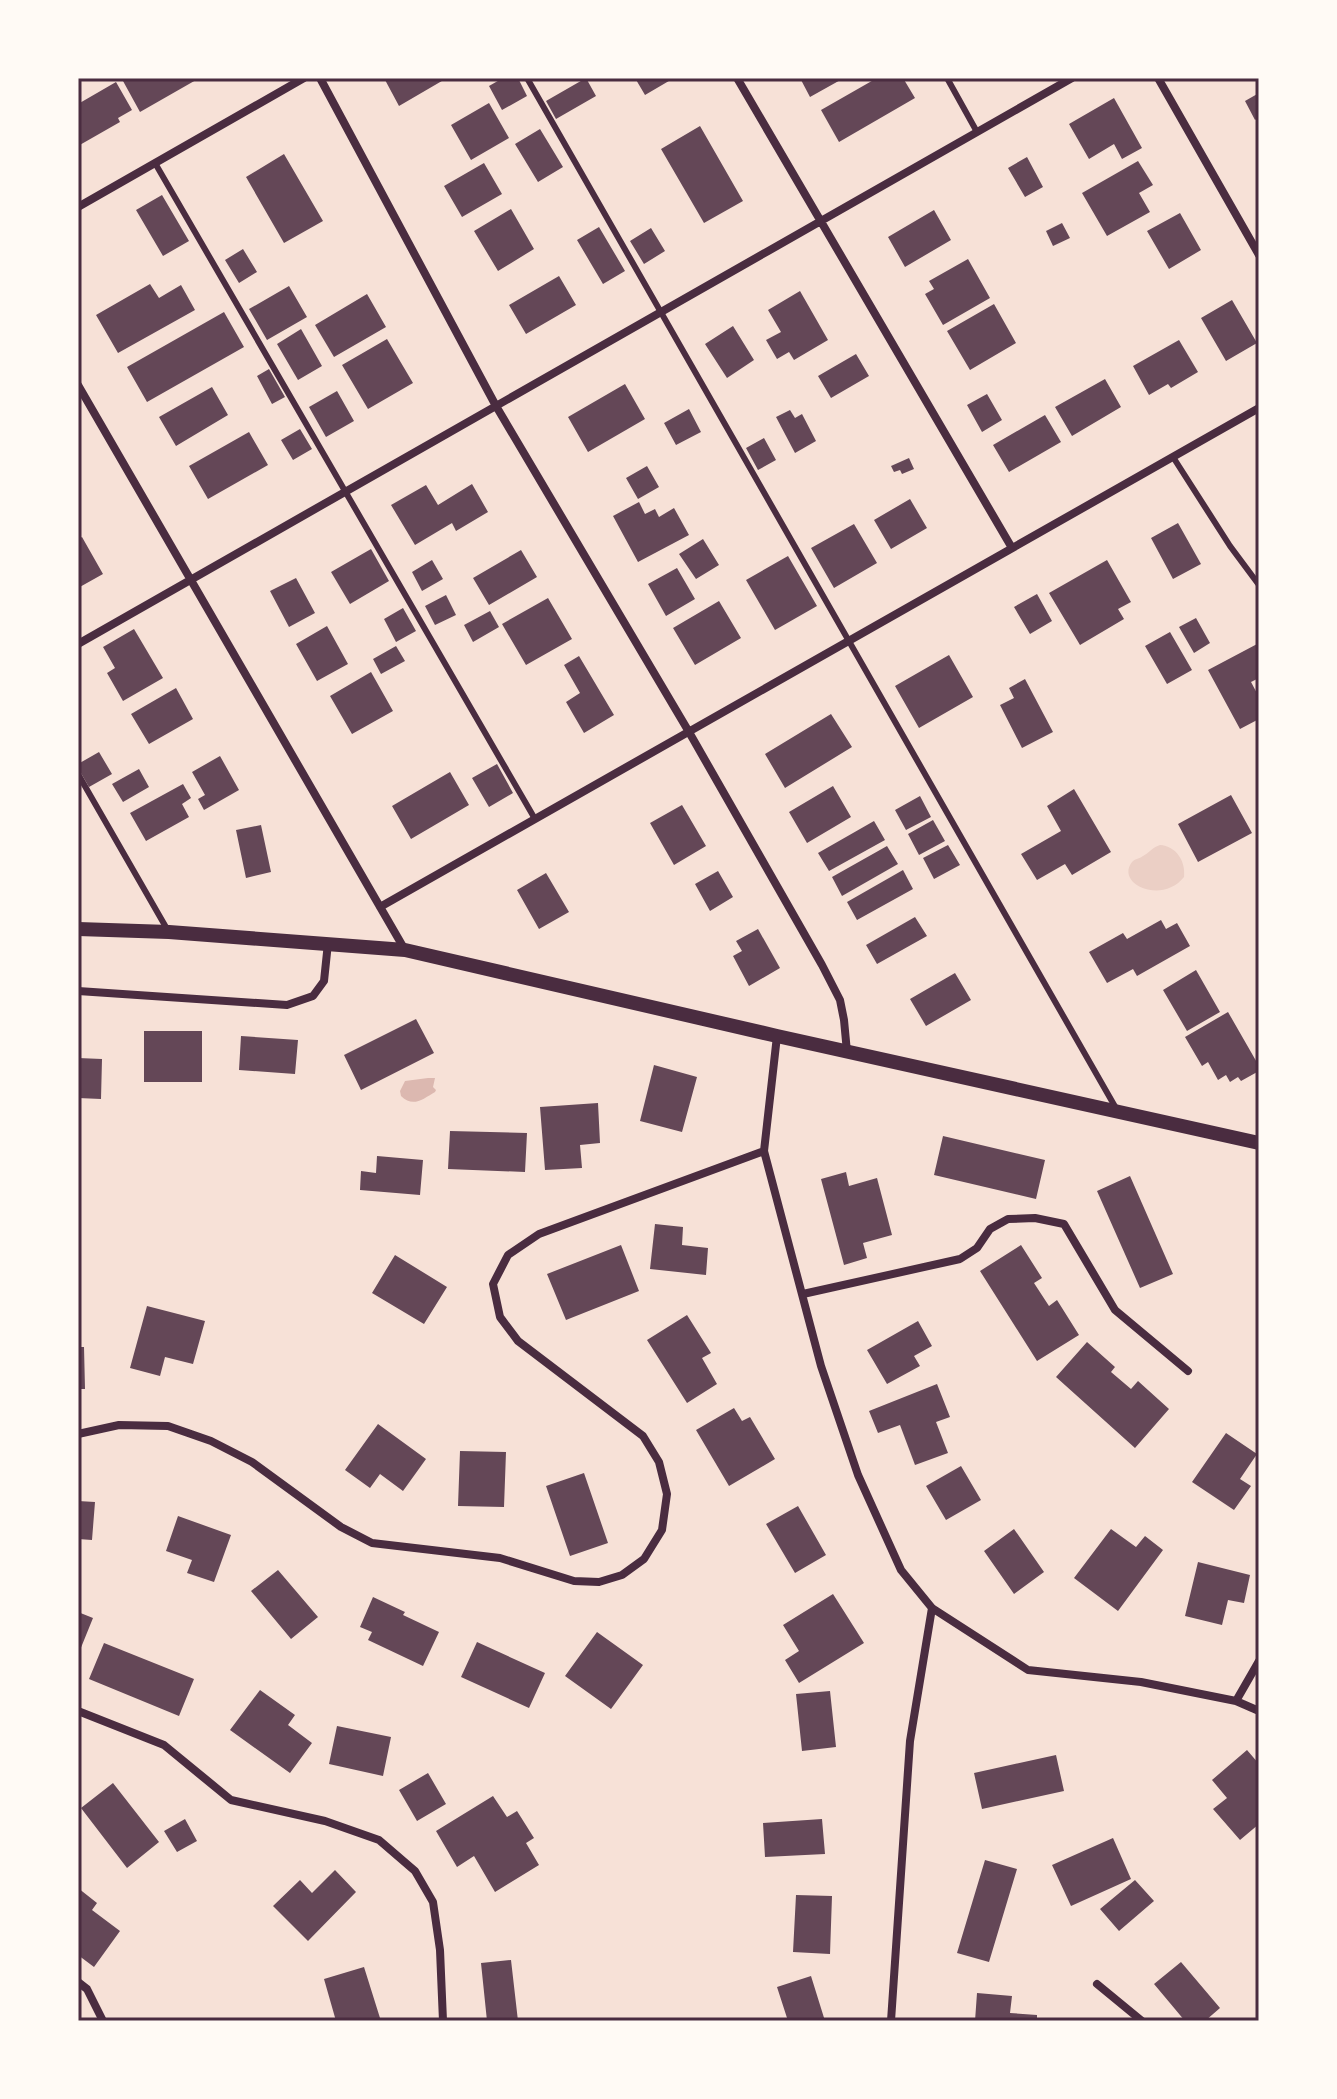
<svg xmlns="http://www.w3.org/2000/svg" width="1337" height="2099" viewBox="0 0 1337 2099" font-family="'Fira Sans Condensed',sans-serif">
  <rect width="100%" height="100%" fill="#f7e1d7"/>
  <path fill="#ebcfc5" d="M1160,845C1176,846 1186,861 1184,877C1162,905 1115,884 1132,862C1136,858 1139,859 1143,856C1150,852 1153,847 1160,845Z"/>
  <path fill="#dcb8b0" d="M428,1078H435L433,1087L436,1090L435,1092C423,1099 413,1108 401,1096L400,1091L405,1081Z"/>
  <path fill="#644757" d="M129,78H194L196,80L140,112L123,81Z
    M384,78H447L399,106Z
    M503,78H518L527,96L502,110L489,86Z
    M586,78L596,96L556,119L546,101Z
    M635,78H674L645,95Z
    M800,78H844L810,97Z
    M877,78H903L915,98L839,142L821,110Z
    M116,82L132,110L118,118L120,122L78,146V104Z
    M1259,93V117L1255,120L1245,101Z
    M1114,98L1142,148L1122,159L1114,144L1089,159L1069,124Z
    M489,103L509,138L471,160L451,125Z
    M700,126L743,201L704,223L661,149Z
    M540,129L563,167L538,182L515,144Z
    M284,154L323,221L284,243L246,177Z
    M1027,157L1043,187L1025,197L1008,168Z
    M1138,161L1153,185L1139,193L1150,212L1107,236L1082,193Z
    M484,163L502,194L462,217L444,186Z
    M162,195L189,241L163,256L136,210Z
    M511,209L534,249L498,271L474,231Z
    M934,210L951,240L905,267L888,237Z
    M1180,213L1201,250L1169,269L1147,231Z
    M1062,223L1070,238L1053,246L1046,231Z
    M599,227L625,271L603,284L577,240Z
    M651,228L665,251L644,264L630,241Z
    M243,249L257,272L239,283L225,260Z
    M968,259L990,298L943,325L925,294L934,289L929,281Z
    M559,276L576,305L526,334L509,305Z
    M150,284L159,298L181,285L195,310L118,353L96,315Z
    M289,286L307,317L267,340L249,309Z
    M800,291L828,340L794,360L789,352L777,359L766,340L781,332L768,310Z
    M367,294L386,327L334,357L315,325Z
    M1232,300L1257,343L1226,361L1201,318Z
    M994,304L1016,343L970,370L947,331Z
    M224,312L244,347L147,402L127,367Z
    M733,326L754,360L727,378L705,344Z
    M301,329L322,366L298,380L277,344Z
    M387,339L413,383L368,409L342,365Z
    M1179,340L1198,372L1171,388L1168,384L1149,395L1133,366Z
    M856,354L869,376L831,398L818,376Z
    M269,369L285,397L272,404L257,376Z
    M1105,379L1121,407L1072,436L1055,407Z
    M625,384L645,419L588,452L568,417Z
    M212,387L228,415L176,446L159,417Z
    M337,391L354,421L326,437L309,407Z
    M987,394L1002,420L982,432L967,405Z
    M689,409L701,432L676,445L664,423Z
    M790,410L795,418L802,414L816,441L795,453L776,417Z
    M1045,415L1061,442L1009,472L993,445Z
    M300,429L312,449L293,460L281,440Z
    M249,432L268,465L208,499L189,466Z
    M764,438L776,460L758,470L746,448Z
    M909,458L914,469L902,474L900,470L894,472L891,466Z
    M647,466L659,487L638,499L626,478Z
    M472,484L488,512L456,531L452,523L415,545L391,505L426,485L438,505Z
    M910,499L927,528L891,549L874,520Z
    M639,502L645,514L655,509L659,517L674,508L689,535L638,562L613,516Z
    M1178,523L1201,564L1173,579L1151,538Z
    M854,524L877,563L834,588L811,548Z
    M82,537L103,574L78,588V539Z
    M703,539L719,565L696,579L679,554Z
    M371,549L389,581L350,604L331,572Z
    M521,550L537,577L489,605L473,578Z
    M788,556L817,606L775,630L746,580Z
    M432,560L443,579L422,591L412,572Z
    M1107,560L1131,602L1118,609L1124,619L1080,645L1049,593Z
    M677,568L695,599L666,616L648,584Z
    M296,578L315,613L289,627L270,591Z
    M1037,594L1052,621L1030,634L1014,607Z
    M446,595L456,615L435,625L425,606Z
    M548,598L572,639L526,665L502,624Z
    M719,601L741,638L695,665L673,628Z
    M403,608L416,631L396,642L384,619Z
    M490,611L499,627L473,642L464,625Z
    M1196,618L1210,643L1194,653L1179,627Z
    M327,626L348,664L317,681L296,644Z
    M134,629L163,678L123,701L107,673L115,668L103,647Z
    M1170,632L1192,670L1167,684L1145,646Z
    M1259,643V678L1251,682L1259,697V719L1240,729L1208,670Z
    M396,646L405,661L381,674L373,659Z
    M949,655L973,697L919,728L895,686Z
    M579,656L614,715L584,733L566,702L580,693L564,665Z
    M371,672L393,711L352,734L330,696Z
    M1025,679L1053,732L1022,748L1000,705L1014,698L1009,688Z
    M176,688L193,719L149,744L131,714Z
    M831,714L852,747L785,788L765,754Z
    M99,752L112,774L89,787L78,768V764Z
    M220,756L239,790L204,810L198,799L205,795L192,772Z
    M497,764L513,793L489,807L472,778Z
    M139,769L149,787L123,802L112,784Z
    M450,772L469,805L411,839L392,806Z
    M183,784L191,798L182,804L189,817L146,841L130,813Z
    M833,786L851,817L807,843L789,812Z
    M1074,789L1111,852L1072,875L1065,864L1037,880L1021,854L1061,831L1047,806Z
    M1231,795L1252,833L1198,862L1178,824Z
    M920,796L931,817L906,830L895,810Z
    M682,805L706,846L674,865L650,823Z
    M933,820L945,841L919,855L908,834Z
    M874,821L885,840L829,871L818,853Z
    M261,825L271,872L246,878L236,830Z
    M948,845L960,865L934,879L923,858Z
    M887,846L898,864L842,896L832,877Z
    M903,870L913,889L857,920L847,902Z
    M718,871L733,897L710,911L695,884Z
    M546,873L569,912L539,929L517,890Z
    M915,917L927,936L877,964L866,945Z
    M1161,920L1166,929L1177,923L1190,946L1137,976L1133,969L1107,983L1089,952L1123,933L1127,939Z
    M758,929L780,968L749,986L733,956L742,951L736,941Z
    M1196,970L1220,1012L1187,1031L1163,990Z
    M955,973L971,1000L926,1026L910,999Z
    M1228,1012L1259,1066V1071L1241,1081L1238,1077L1230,1082L1226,1075L1218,1080L1208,1062L1202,1066L1185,1037Z
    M416,1019L434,1053L361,1090L344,1055Z
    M144,1031H202V1082H144Z
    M241,1036L298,1040L295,1074L239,1070Z
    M78,1058L102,1059L101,1099L78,1098Z
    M654,1065L697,1077L682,1132L640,1121Z
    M598,1103L600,1143L580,1145L582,1168L545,1170L540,1107Z
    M450,1131L527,1133L525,1172L448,1169Z
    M943,1136L1045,1160L1036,1199L934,1175Z
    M377,1156L423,1160L420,1195L360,1190L361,1171L376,1173Z
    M846,1172L849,1186L877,1178L892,1235L863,1243L867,1258L844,1265L821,1179Z
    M1130,1176L1173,1274L1140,1288L1097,1191Z
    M655,1224L683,1227L682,1245L708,1248L706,1275L650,1269Z
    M621,1245L639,1291L566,1320L547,1274Z
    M1021,1245L1042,1278L1034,1283L1049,1306L1057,1300L1079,1335L1037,1361L980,1271Z
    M395,1255L447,1287L424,1324L372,1293Z
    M147,1306L205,1321L193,1364L165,1357L160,1376L130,1368Z
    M687,1315L711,1353L702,1358L717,1384L687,1403L647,1340Z
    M918,1321L932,1346L914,1356L920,1366L887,1384L867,1350Z
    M1087,1342L1115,1367L1111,1372L1131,1389L1138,1381L1169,1409L1135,1448L1056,1377Z
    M78,1347H84L85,1389H78Z
    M937,1384L950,1417L936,1422L948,1453L915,1465L900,1425L878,1433L869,1411Z
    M734,1408L742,1421L750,1417L775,1459L729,1486L696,1430Z
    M378,1424L426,1459L403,1491L380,1474L370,1488L345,1470Z
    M1226,1433L1257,1454L1240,1479L1251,1486L1234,1510L1192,1482Z
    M460,1451L506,1452L504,1507L458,1506Z
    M961,1466L981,1500L946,1520L926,1486Z
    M584,1473L608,1543L570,1556L546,1486Z
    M78,1501L95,1502L92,1540L78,1539Z
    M798,1506L826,1555L795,1573L766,1524Z
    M178,1516L231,1535L214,1582L187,1573L192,1560L166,1551Z
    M1014,1529L1044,1572L1014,1594L984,1551Z
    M1111,1529L1136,1547L1145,1536L1163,1550L1118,1611L1074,1578Z
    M1198,1562L1250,1575L1244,1603L1228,1600L1222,1625L1185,1616Z
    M278,1570L318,1617L291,1639L251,1591Z
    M833,1594L864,1643L799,1683L785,1660L799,1651L783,1625Z
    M373,1597L405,1612L403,1615L439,1632L423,1666L368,1640L372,1632L360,1627Z
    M78,1612L93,1618L78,1655Z
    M597,1632L643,1665L611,1709L565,1676Z
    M477,1642L545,1673L529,1708L461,1677Z
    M104,1643L194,1679L179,1716L89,1679Z
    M260,1690L295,1715L288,1725L312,1743L290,1773L230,1730Z
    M830,1691L836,1747L802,1751L796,1694Z
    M337,1726L391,1737L383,1776L329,1764Z
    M1247,1750L1259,1764V1824L1240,1840L1213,1809L1227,1798L1212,1780Z
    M1056,1755L1064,1791L982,1809L974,1773Z
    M428,1773L446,1804L417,1821L399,1790Z
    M113,1783L159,1842L127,1868L81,1808Z
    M493,1796L507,1817L517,1811L534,1838L526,1843L539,1865L495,1892L474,1856L457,1867L436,1831Z
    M185,1819L197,1841L177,1852L164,1831Z
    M822,1819L825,1854L765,1857L763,1823Z
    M1113,1838L1131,1879L1071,1906L1052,1865Z
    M985,1860L1017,1869L989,1962L957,1953Z
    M335,1870L356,1892L308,1941L273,1906L300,1880L312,1893Z
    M1135,1880L1154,1901L1119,1931L1100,1909Z
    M78,1888L97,1903L92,1910L120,1931L94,1967L78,1955Z
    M796,1895L832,1896L830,1954L793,1952Z
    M511,1960L518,2021H487L481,1963Z
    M1181,1962L1220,2008L1205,2021H1185L1154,1984Z
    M364,1967L380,2018L368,2021H336L324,1979Z
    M811,1976L825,2021H788L777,1987Z
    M977,1993L1012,1996L1010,2013L1037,2015V2021H975Z"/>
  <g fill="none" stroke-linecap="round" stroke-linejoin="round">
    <path stroke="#4a2c40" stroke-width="6" d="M527,78L1117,1110
      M947,78L977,132
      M155,163L535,819
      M1173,457L1230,546L1259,585
      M78,774L167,929"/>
    <path stroke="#4a2c40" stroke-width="8" d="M320,78L496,406L689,732L822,965L840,1000L844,1020L847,1052
      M737,78L1012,548
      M1158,78L1259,255
      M78,207L304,78
      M78,385L405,950
      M78,644L1072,78
      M380,907L1259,408
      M78,991L287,1005L313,996L324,981L328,943
      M777,1036L764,1151L821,1366L858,1475L901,1570L932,1608L1028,1670L1141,1682L1236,1701L1259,1711
      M803,1294L960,1259L977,1248L990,1229L1008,1219L1035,1218L1064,1224L1115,1310L1188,1371
      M78,1434L119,1425L168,1426L211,1441L252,1462L341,1527L372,1543L500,1558L574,1581L599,1582L622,1575L644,1559L662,1530L667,1494L659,1462L643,1436L518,1341L500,1317L493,1284L508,1255L539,1234L764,1151
      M1236,1701L1259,1661
      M78,1711L164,1745L231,1800L325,1821L379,1840L415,1871L433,1902L440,1950L443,2021
      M78,1982L87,1989L103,2021
      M1097,1984L1142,2021
      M891,2021L910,1741L932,1608"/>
    <path stroke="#4a2c40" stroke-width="14" d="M78,929L169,932L405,950L777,1036L1259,1143"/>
  </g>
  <rect width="1337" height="2099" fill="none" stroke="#fffaf5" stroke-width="160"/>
  <rect x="80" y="80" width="1177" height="1939" fill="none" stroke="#4a2c40" stroke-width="3"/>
</svg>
